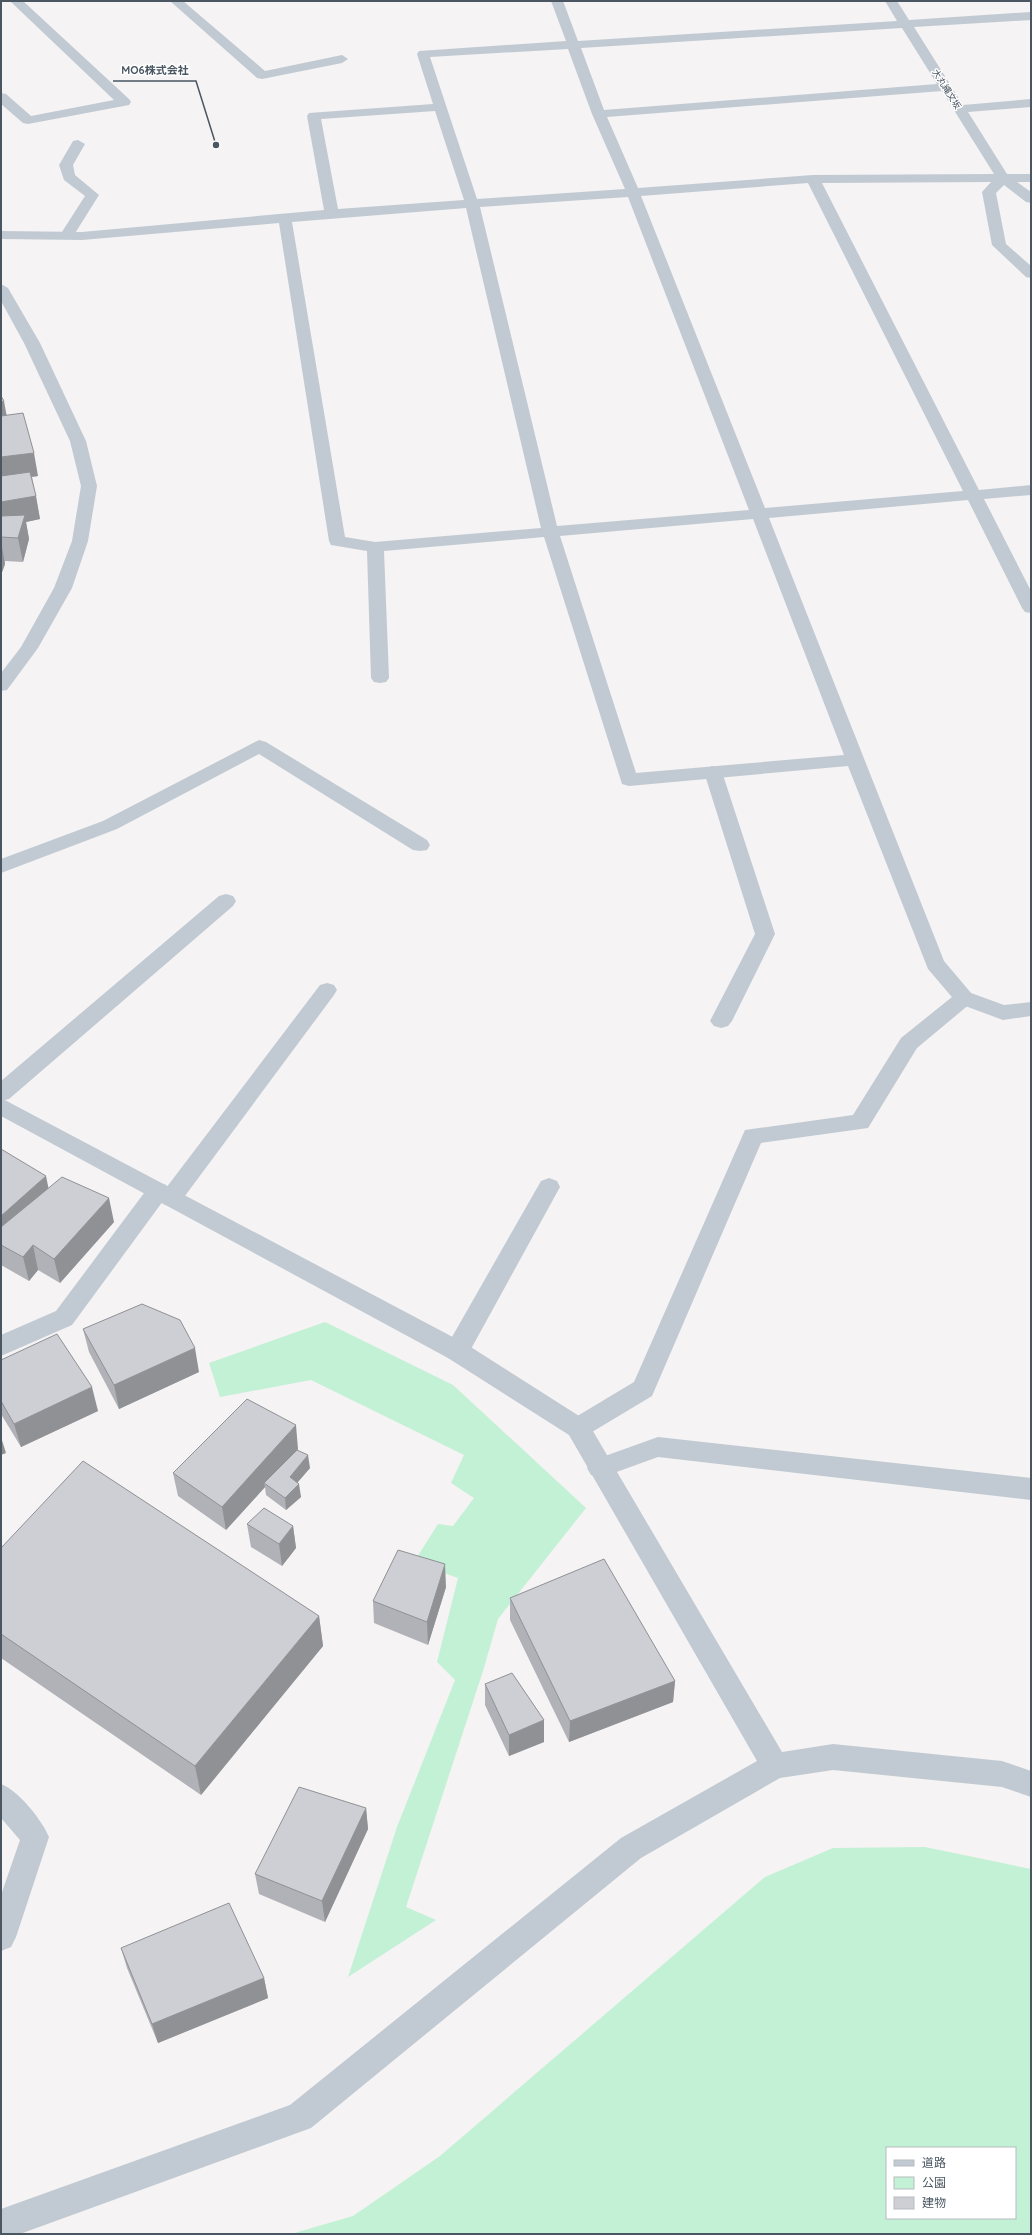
<svg xmlns="http://www.w3.org/2000/svg" width="1032" height="2235" viewBox="0 0 1032 2235" font-family="Quicksand,'Noto Sans JP',sans-serif">
  <rect width="100%" height="100%" fill="#f5f3f3"/>
  <path fill="#c3f1d5" fill-rule="evenodd" d="M325,1322L453,1385L586,1508L498,1619L483,1671L406,1907L436,1920L348,1977L397,1827L455,1680L437,1662L458,1578L414,1562L438,1524L453,1526L474,1498L451,1483L464,1455L311,1380L220,1397L209,1363Z
    M925,1847L1031,1869V2234H291L353,2216L440,2156L765,1877L833,1848ZM887,2148H1015V2218H887Z"/>
  <g fill="none" stroke-linecap="round" stroke-linejoin="round">
    <path fill="#c1cad2" fill-rule="evenodd" d="M10,1H23L129,99L131,102L129,105L28,124L23,123L1,104V93L6,94L31,116L114,100Z
      M78,140L85,144L73,165L75,175L99,195L72,238L67,239L60,235L85,196L64,180L59,165L73,141Z
      M713,766L720,768L722,772L775,934L732,1021L728,1026L721,1028L714,1026L710,1021L755,934L704,772L706,768Z
      M226,894L233,896L236,901L233,906L9,1099L1,1101V1081L219,896Z
      M327,983L334,985L337,990L334,995L179,1204L171,1207L163,1204L160,1198L163,1192L320,985Z
      M964,991L971,993L974,998L971,1003L917,1048L868,1128L761,1143L652,1396L587,1435L578,1438L569,1435L566,1428L569,1421L634,1382L745,1130L853,1115L901,1038L957,993Z
      M549,1178L557,1181L560,1187L466,1358L457,1361L448,1358L445,1351L448,1344L541,1181Z
      M1,1784C18,1790 42,1820 49,1837L16,1937L11,1947L1,1951V1895L20,1840L1,1818Z"/>
    <path fill="#c1cad2" fill-rule="evenodd" d="M170,1H183L265,71L342,55L348,59L342,63L262,79L257,78Z
      M551,1H563L578,41L897,21L885,1H897L909,20L1031,12V20L914,27L963,105L1031,99V107L968,112L1007,174H1031V182H1017L1031,192V203L1026,202L1004,185L996,193L1006,244L1031,266V278L1026,277L992,245L982,192L991,182L822,183L979,490L1031,485V495L984,499L1031,591V613L1025,612L1022,608L968,500L769,518L944,961L971,993L1004,1005L1031,1002V1016L1003,1020L957,1003L928,969L848,766L629,786L622,784L544,537L384,551L389,678L386,682L380,683L374,682L371,678L367,551L331,545L329,541L279,223L82,240L1,239V231L82,232L324,210L307,116L309,113L433,104L417,54L419,51L566,41ZM902,28L937,84L604,110L581,48ZM568,49L592,114L625,189L477,199L430,57ZM942,91L994,174L813,175L638,188L607,117ZM435,111L464,200L338,209L321,119ZM808,183L963,491L765,508L641,196ZM628,197L749,510L557,526L480,207ZM466,208L541,528L375,542L345,537L292,222ZM753,519L844,755L636,773L560,536Z
      M259,740L266,742L427,840L430,845L427,850L420,851L413,850L259,754L117,829L1,873V859L103,821Z
      M158,1182L166,1185L169,1191L166,1197L72,1325L1,1356V1335L56,1311L150,1185Z
      M658,1437L1031,1478V1500L658,1457L600,1478L591,1475L587,1468L591,1461Z"/>
    <path fill="#c1cad2" fill-rule="evenodd" d="M1,284L8,288L40,343L86,441L97,486L88,541L72,588L38,648L7,690L1,691V673L21,647L54,588L72,541L81,486L70,441L24,343L1,301Z
      M1,1098L466,1344L587,1421L782,1752L833,1744L1002,1761L1031,1771V1797L1002,1787L833,1770L780,1778L641,1858L311,2128L20,2234H1V2209L290,2105L621,1838L757,1761L569,1435L448,1358L1,1116Z"/>
  </g>
  <path fill="#b0b2b7" d="M1,396L7,416L38,476L32,477L40,519L26,522L29,539L23,562L5,561V564L1,575Z
    M1,1149L48,1188L114,1222L60,1283L38,1270L29,1281L1,1265Z
    M83,1329L199,1372L119,1409L89,1352Z
    M1,1360L98,1411L21,1447L1,1414Z
    M298,1449L297,1450L310,1468L297,1483L301,1497L286,1510L266,1495L265,1487L226,1530L178,1496L173,1473Z
    M247,1524L293,1526L296,1548L282,1566L251,1547Z
    M1,1548L319,1616L323,1646L201,1795L1,1658Z
    M446,1587L428,1645L374,1623L373,1601Z
    M510,1598L675,1681L673,1702L569,1742L510,1620Z
    M485,1684L544,1720V1742L509,1756L485,1705Z
    M366,1808L368,1829L325,1922L259,1894L255,1874Z
    M121,1948L264,1978L268,1998L158,2043L127,1968Z"/>
  <path fill="#909195" d="M4,401L8,424L1,426V402Z
    M34,453L38,476L1,481V457Z
    M36,496L40,519L26,522L29,539L23,562L18,538L1,527V502Z
    M1,541L5,564L1,575Z
    M46,1176L51,1200L1,1245V1216Z
    M109,1198L114,1222L60,1283L54,1259Z
    M33,1245L38,1270L29,1281L23,1257Z
    M195,1348L199,1372L119,1409L114,1385Z
    M92,1387L98,1411L21,1447L14,1424Z
    M296,1425L298,1449L267,1485L264,1483L265,1487L226,1530L222,1507Z
    M1,1437L6,1453L1,1455Z
    M308,1455L310,1468L291,1490L290,1477Z
    M299,1484L301,1497L286,1510L285,1498Z
    M293,1526L296,1548L282,1566L279,1544Z
    M445,1564L446,1587L428,1645L427,1622Z
    M319,1616L323,1646L201,1795L195,1766Z
    M675,1681L673,1702L569,1742L570,1721Z
    M544,1720V1742L509,1756V1735Z
    M366,1808L368,1829L325,1922L322,1901Z
    M264,1978L268,1998L158,2043L152,2024Z"/>
  <path fill="#cdcfd5" stroke="#909195" d="M1,396L4,401L1,402Z
    M23,413L34,453L1,457V416Z
    M30,472L36,496L1,502V476Z
    M25,515L18,538L1,537V516Z
    M1,1149L46,1176L1,1216Z
    M62,1177L109,1198L54,1259L33,1245L23,1257L1,1245V1227Z
    M142,1304L180,1320L195,1348L114,1385L83,1329Z
    M57,1334L92,1387L14,1424L1,1401V1360Z
    M247,1399L296,1425L222,1507L173,1473Z
    M297,1450L308,1455L290,1477L299,1484L285,1498L264,1483Z
    M83,1461L319,1616L195,1766L1,1634V1548Z
    M264,1508L293,1526L279,1544L247,1524Z
    M398,1550L445,1564L427,1622L373,1601Z
    M604,1559L675,1681L570,1721L510,1598Z
    M512,1673L544,1720L509,1735L485,1684Z
    M299,1787L366,1808L322,1901L255,1874Z
    M229,1903L264,1978L152,2024L121,1948Z"/>
  <g text-anchor="middle" dominant-baseline="central" stroke-width="3" stroke-linejoin="round" paint-order="stroke">
    <g font-size="9" fill="#4a5661" stroke="#fff">
      <text transform="translate(947 89) rotate(58)">大丸縄文坂</text>
    </g>
  </g>
  <path fill="none" stroke="#4a5661" stroke-width="1.5" d="M216 145L196 81H113"/>
  <circle fill="#4a5661" stroke="#fff" stroke-width="1.5" cx="216" cy="145" r="4"/>
  <g font-size="11" text-anchor="middle" font-weight="bold" fill="#4a5661" stroke="#fff" stroke-width="3" stroke-linejoin="round" paint-order="stroke">
    <text x="155" y="74">MO6株式会社</text>
  </g>
  <rect width="1032" height="2235" fill="none" stroke="#4a5661" stroke-width="4"/>
  <rect x="886" y="2147" width="130" height="72" fill="#ffffff" stroke="#b7bbc0"/>
  <rect x="894" y="2160" width="20" height="6" fill="#c1cad2" stroke="#b7bbc0"/>
  <text x="922" y="2167" font-size="12" fill="#4a5661">道路</text>
  <rect x="894" y="2177" width="20" height="12" fill="#c3f1d5" stroke="#b7bbc0"/>
  <text x="922" y="2187" font-size="12" fill="#4a5661">公園</text>
  <rect x="894" y="2197" width="20" height="12" fill="#cdcfd5" stroke="#b7bbc0"/>
  <text x="922" y="2207" font-size="12" fill="#4a5661">建物</text>
</svg>
